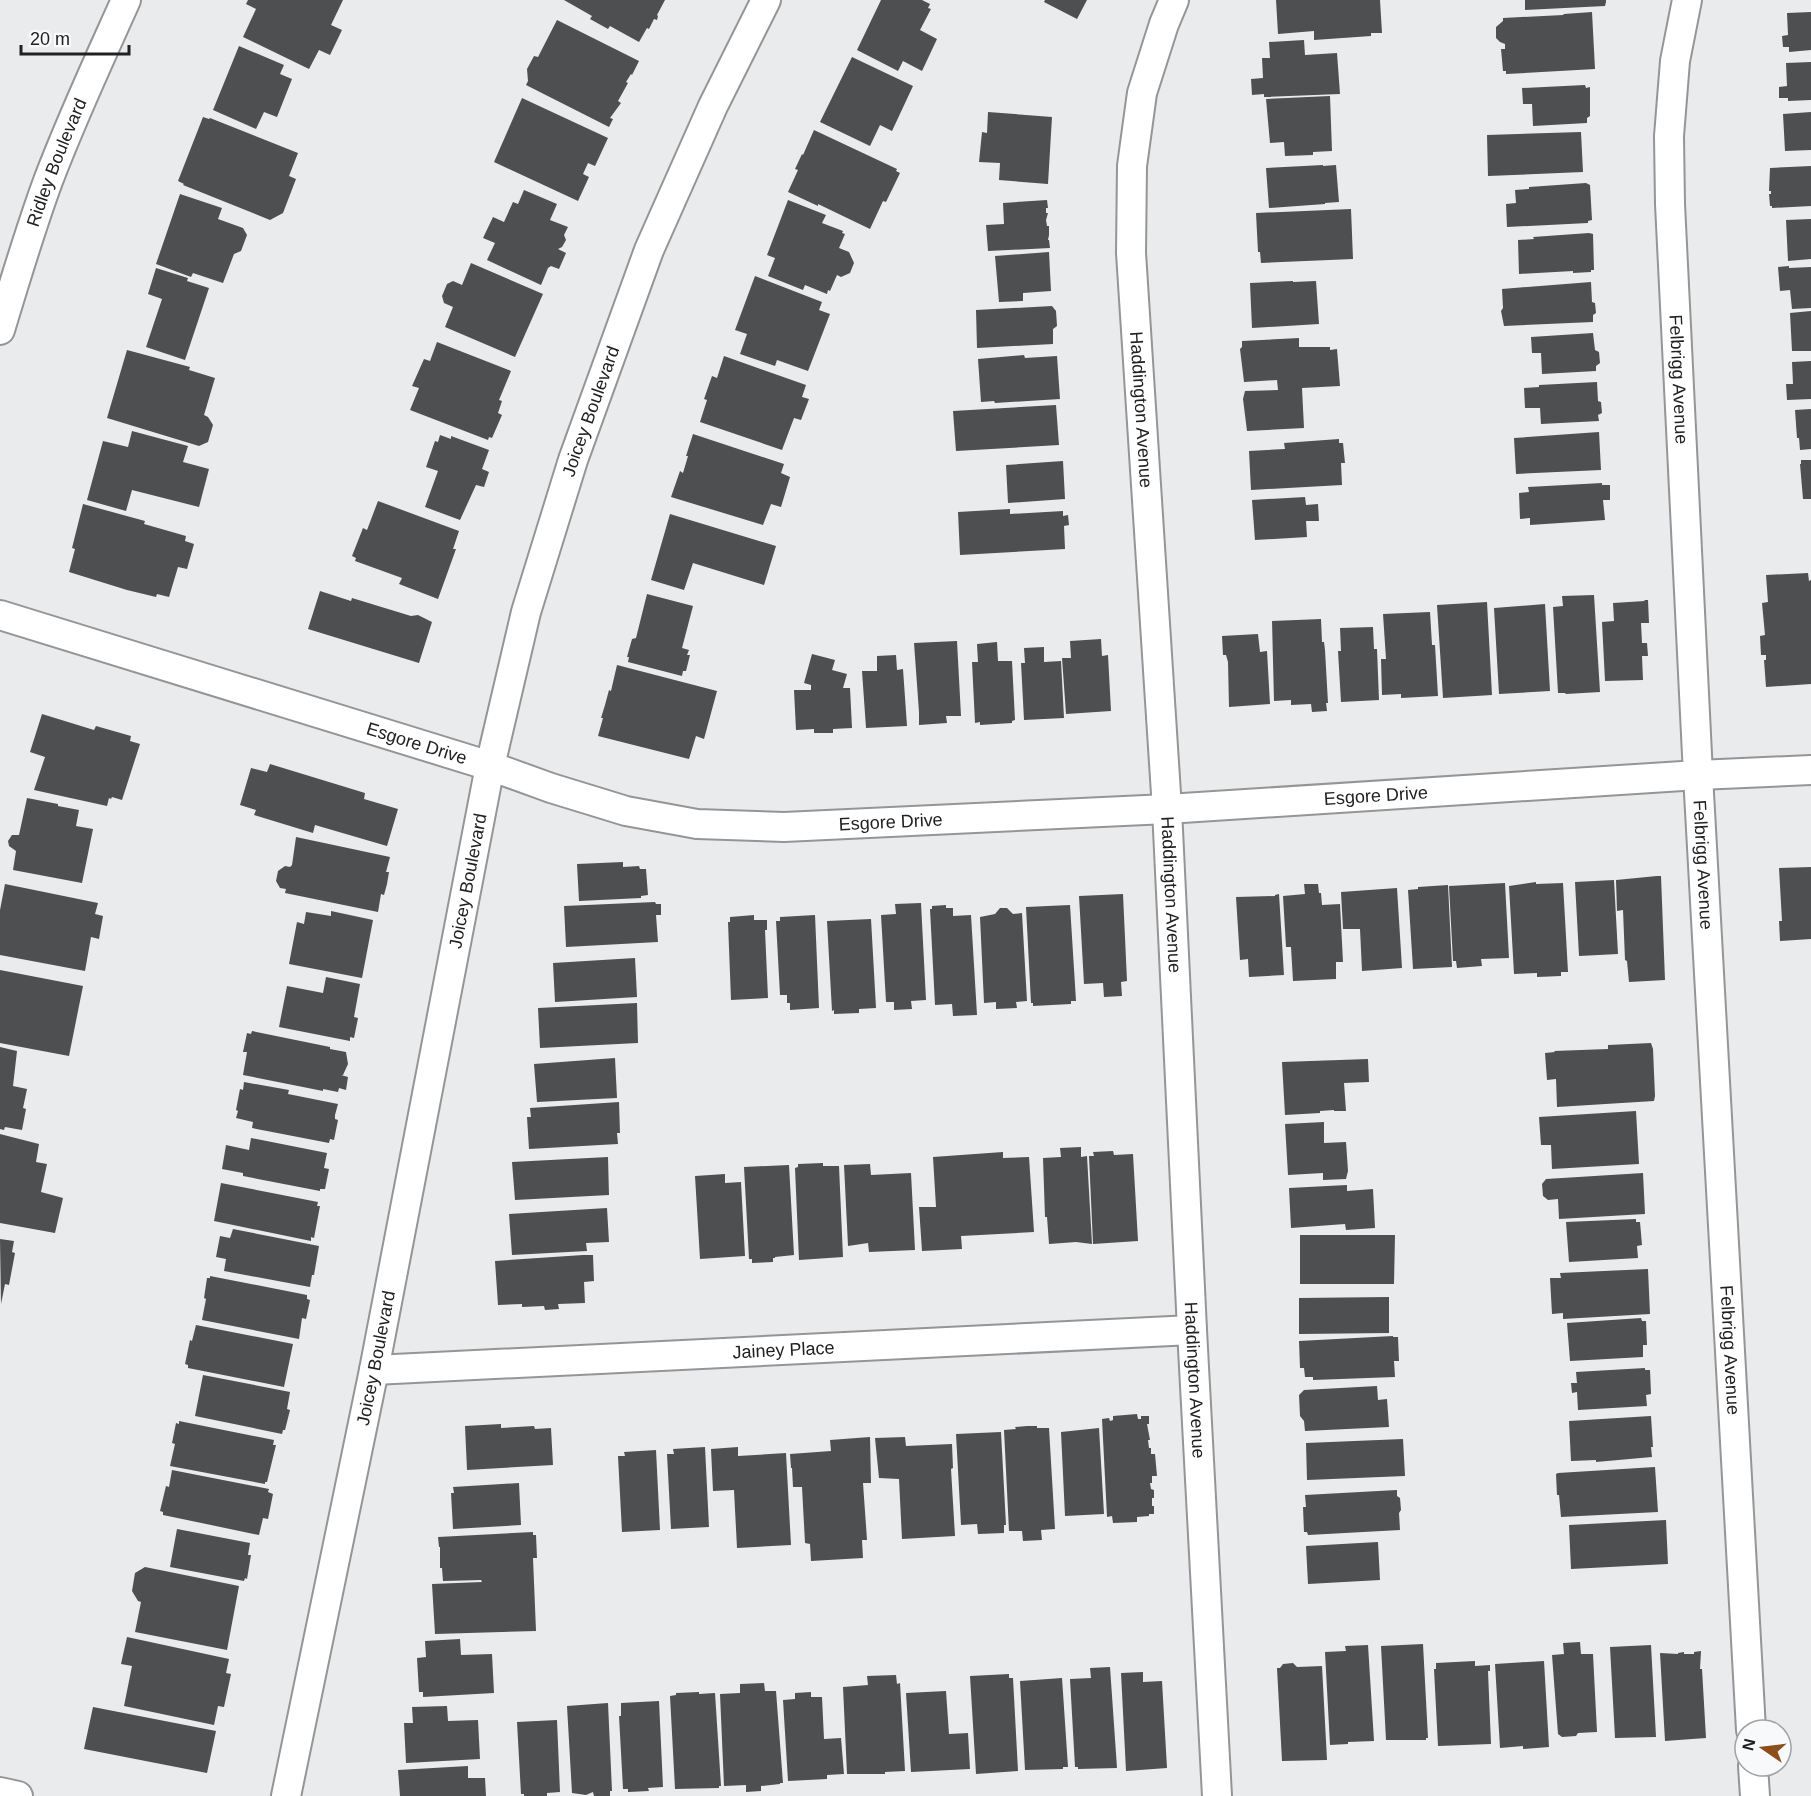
<svg xmlns="http://www.w3.org/2000/svg" width="1811" height="1796" viewBox="0 0 1811 1796" font-family="Arial,sans-serif">
  <rect width="100%" height="100%" fill="#eaebed"/>
  <path fill="#4e4f50" d="M248,0H343L331,25L342,30L330,55L319,50L309,69L243,37L256,9L246,4Z
    M564,0H665L657,15L658,16L657,20L654,19L649,29L647,28L639,42L610,26L608,29L590,19L592,16Z
    M881,0H922L930,4L928,8L931,9L920,30L937,39L922,71L903,61L898,71L857,50Z
    M1045,0H1087L1077,19L1044,2Z
    M1276,0H1380L1382,33H1371V36L1314,40V31L1278,34Z
    M1525,0H1606V2L1605,6L1525,10Z
    M1592,12L1595,69L1506,74V71H1503L1501,49H1505V44L1500,42L1496,38V27L1503,21V18L1563,15L1564,14Z
    M1811,12V50L1789,52V47H1783L1782,36L1788,35L1787,13Z
    M557,20L639,61L632,75L631,74L626,82L628,83L618,101L621,103L610,118L613,119L609,127L526,85L528,81L527,69L534,56L538,57Z
    M1304,40L1305,55L1337,53L1340,94L1264,97V94L1252,95L1251,79L1263,78L1262,58H1270L1269,42Z
    M239,46L284,65L280,74L292,79L277,117L264,112L256,129L213,110Z
    M852,57L913,86L892,131L880,125L870,146L820,122Z
    M1811,62V100L1788,101V98H1779V87L1787,86L1786,63Z
    M1585,85L1586,88L1590,87V116L1587,118V123L1533,126L1532,104H1523L1522,88Z
    M1330,96L1332,151L1313,152V155L1285,156L1284,142L1270,143L1266,99Z
    M522,98L608,138L595,166L588,163L583,174L589,177L578,201L494,162Z
    M988,112L1052,117L1048,184L999,180L1000,163L979,162L982,132L987,133Z
    M1811,112V150L1785,151L1783,114Z
    M203,117L209,119L210,118L298,153L289,176L296,179L283,213L270,220L183,185L184,184L178,181Z
    M814,130L897,169L896,171L900,173L886,202L883,201L870,229L818,204V206L788,192L798,170L795,169L802,154L803,155Z
    M1581,132L1583,172L1488,176L1487,135Z
    M1323,165V166L1336,165L1339,202L1325,203V204L1269,208L1266,168Z
    M1811,166V206L1772,208V206H1770L1769,194H1771V191H1769L1770,168Z
    M1586,183L1590,185L1592,220L1588,221V223L1507,227L1506,204L1516,203L1515,190L1529,189V187Z
    M524,190L557,204L550,220L568,227L564,235L566,240L562,247L558,249L566,253L559,269L551,266L548,268L541,285L487,260L495,243L483,238L493,217L504,222L513,202L518,204Z
    M180,194L222,208L218,219L243,228L247,235L241,251L234,254L223,283L193,273L191,277L156,264Z
    M788,200L826,215L822,223L843,231L842,233L845,234L839,248L849,252L854,263L850,273L841,277L837,275L830,291L828,290L827,294L805,285L803,290L768,276L775,258L767,255Z
    M1047,200L1048,208H1046V213H1048L1046,220L1047,226H1049V235L1048,240H1049L1050,248L988,251L986,225L1004,224L1003,203Z
    M1351,209L1353,259L1261,263L1260,252H1258L1256,213Z
    M1811,219V259L1788,261L1786,220Z
    M1589,233L1593,234L1594,270H1591V272L1573,273V271L1519,274L1518,240L1534,239L1533,237Z
    M1049,252L1051,291L1023,293V301L999,302L995,256Z
    M471,263L543,294L515,357L445,327L453,307L444,303L442,296L447,284L453,281L462,285Z
    M1789,266V268L1811,267V308L1792,309L1790,290L1780,291L1778,267Z
    M156,268L188,278L187,281L209,288L185,360L146,347L162,299L148,294Z
    M755,276L822,302L819,310L830,314L808,371L777,360L775,366L740,354L747,334L735,330Z
    M1293,281V282L1316,281L1319,324L1252,328L1250,283Z
    M1591,282L1592,302L1595,303L1596,313L1593,315V322L1504,326L1501,311L1503,308L1502,289Z
    M1052,306L1056,311L1057,326L1053,329V344L977,348L976,310Z
    M1811,311V351H1792L1790,313Z
    M1593,333L1595,350L1599,352L1600,363L1596,366V371L1542,374L1541,353H1532L1531,337Z
    M1299,338V347H1330V350L1337,349L1340,386L1302,388L1304,428L1247,431L1243,399L1245,391L1278,390L1277,380L1244,382L1240,349L1242,347V341Z
    M437,342L511,371L499,400L502,401L498,413L502,415L492,438L489,437L488,440L410,410L419,388L412,386L424,359L430,361Z
    M127,350L190,367L189,370L215,378L204,415L208,417L213,425L208,442L199,446L107,418Z
    M1024,355L1025,358L1057,356L1060,399L995,403L994,401L981,402L978,359Z
    M724,356L806,385L802,397L809,399L801,420L794,418L782,450L700,422L707,400L704,399L712,376L717,378Z
    M1811,361V399L1787,400L1786,384H1793L1792,362Z
    M1597,382L1598,401L1601,402L1602,413L1598,415L1599,421L1541,424L1540,408H1525L1524,388L1539,387V385Z
    M1056,405L1059,445L956,451L953,411Z
    M1811,409V449L1800,450L1799,438H1797L1795,410Z
    M132,431L188,446L183,462L209,469L199,507L132,490L126,511L87,500L103,441L128,447Z
    M1599,432L1601,470L1516,474L1514,438Z
    M693,434L784,464L781,473L790,477L781,507L771,504L763,525L671,497L680,471L683,473L688,456H686Z
    M440,435L451,439V436L489,450L482,469L489,472L484,487L476,485L460,520L425,507L438,471L426,467L435,441L438,442Z
    M1339,439V443H1343L1345,463H1341L1342,485L1251,490L1249,451L1285,449L1284,443Z
    M1801,460H1811V499H1803L1800,464H1801Z
    M1063,461L1065,499L1008,503L1006,465Z
    M1602,483V485H1610V500H1603L1605,520L1530,525V518L1520,519L1519,493L1529,492L1528,487Z
    M1305,497L1306,505L1318,504L1319,521H1306L1307,537L1255,540L1252,500Z
    M378,501L459,531L453,549H456L438,599L399,584L402,578L355,561L356,558L352,556L363,528L367,530Z
    M83,504L145,521L144,524L186,536L185,541L194,544L187,569L178,567L169,597L157,594L156,597L127,590L69,572L75,549L72,548Z
    M1010,509V514L1063,511V516L1068,515L1069,525L1064,526L1065,549L960,555L958,512Z
    M670,514L776,546L764,585L693,563L684,590L651,580Z
    M1808,573L1809,581L1811,580V684L1766,687L1764,660H1766V655H1761L1760,636L1765,635L1762,603L1768,602L1766,575Z
    M320,591L351,601L352,598L411,616L418,615L432,622L419,663L308,629Z
    M647,594L693,606L682,648L689,650L687,655H690L686,671H683L682,676L628,662L629,657H627L632,639L636,638Z
    M1594,595L1600,692L1566,694L1565,693H1558L1553,607L1563,606L1562,596Z
    M1644,600H1648L1649,623H1641L1642,643H1647L1648,656H1642L1643,680L1605,681L1602,622L1614,621L1613,603L1645,601Z
    M1487,602L1492,695L1443,698L1437,605Z
    M1545,604L1550,691L1499,694L1494,608Z
    M1430,612L1432,645H1435L1438,696L1401,698V694L1382,695L1381,659H1386L1383,614Z
    M1321,619L1322,642H1324L1325,650L1328,703H1326L1327,711L1312,712L1311,704L1291,705V700L1274,701L1272,621Z
    M1373,627L1374,649H1377L1379,700L1341,702L1338,651H1341L1340,628Z
    M1258,634L1260,652L1267,651L1270,704L1229,707L1228,662L1226,655H1223L1222,636Z
    M1101,639L1102,656L1108,655L1111,711L1066,714L1062,658H1071L1070,641Z
    M957,641L961,716H946L947,723L919,725V712L914,643Z
    M997,642L998,661H1012L1015,720L1012,721V723L980,725V722L975,723L972,662H978L977,644Z
    M1044,647V662L1061,661L1064,718L1024,720L1021,663H1025L1024,648Z
    M812,654L835,660L832,670L847,674L843,688H850L852,728L833,729V733H814V729L796,730L794,690H811V685L804,683Z
    M896,655L897,670L903,669L907,726L866,728L862,671H877V656Z
    M617,665L717,691L704,739L696,736L689,759L598,736L603,718H601L605,705L609,690L611,691Z
    M42,714L94,730L96,726L131,736L130,741L140,744L122,800L112,797L111,799L109,798L107,806L34,790L45,757L30,752Z
    M270,764L365,793L364,799L398,809L387,846L315,825L313,833L254,815L256,810L240,805L251,768L267,772Z
    M27,798L58,804V806L79,810L76,826L93,829L82,883L13,870L16,851L9,846L8,841L12,835H19Z
    M296,837L390,857L386,872H389L387,884L384,895L381,894L378,912L285,893L286,889L280,888L276,881L278,871L285,866L290,867L292,865Z
    M623,862V867L639,866L640,869H646L648,895L641,896V898L579,901L577,864Z
    M1811,867V939L1780,941L1779,921H1782L1779,868Z
    M1657,876H1661L1665,980L1629,982L1627,961L1625,960L1623,910L1617,911L1616,880Z
    M1614,880L1618,954L1579,956L1575,882Z
    M1536,882V884L1563,883L1568,972H1561V976L1537,977V973L1514,974L1509,886Z
    M1505,883L1509,958L1481,959L1482,966L1457,968L1456,961H1453L1449,886Z
    M5,884L98,903L95,914L103,916L99,939L91,937L85,971L0,955V910Z
    M1304,884H1318L1319,893H1321L1322,905L1340,904L1343,962H1336V979L1293,981L1291,947H1286L1283,896L1305,894Z
    M1448,885L1452,967L1413,969L1408,890L1418,889V887Z
    M1397,888L1402,968L1362,971L1360,929H1343L1341,892Z
    M1123,894L1127,981L1121,982L1122,996L1104,997L1103,983L1084,984L1079,896Z
    M1279,894L1284,975L1249,977L1248,959L1240,960L1236,897L1275,896V895Z
    M655,902L656,904H661V915H656L658,942L566,947L564,906Z
    M921,903L926,1000L911,1001L912,1009L894,1010V1002H886L881,915L896,914L895,904Z
    M946,905V908H953V916L971,915L977,1015L953,1016L952,1004L935,1005L930,909H932V906Z
    M1070,905L1076,1001H1071V1004L1033,1006V1003H1031L1026,907Z
    M1000,908H1007L1013,914L1022,913L1027,1001L1016,1002L1017,1008L996,1009V1002L984,1003L980,917L995,914Z
    M331,911L373,920L362,978L289,964L297,922L304,924L306,912L331,916Z
    M754,915V920H767V930H765L768,998L731,1000L728,922H730V917Z
    M815,915L819,1008L790,1010V1003H787V995H780L776,921H780V917Z
    M871,919L876,1008L859,1009V1013L834,1014V1010L832,1011L827,921Z
    M635,958L637,997L555,1002L553,963Z
    M0,970L83,986L69,1056L0,1043Z
    M326,977L360,984L354,1017L358,1018L354,1038L350,1037V1041L279,1027L287,986L323,993Z
    M637,1003L638,1043L540,1048L538,1008Z
    M252,1031L330,1047V1049L346,1052L348,1064L343,1075H341L348,1077L346,1090L339,1088L338,1092L323,1089V1091L243,1075L247,1052H243L247,1033L251,1034Z
    M1651,1043L1653,1049L1655,1096L1654,1101L1557,1107L1556,1079L1547,1080L1545,1053L1555,1052L1554,1051L1608,1049V1045Z
    M0,1047L17,1051L13,1086L27,1089L23,1108L26,1109L22,1130L5,1127L4,1130L0,1129Z
    M615,1058L617,1098L537,1102L534,1064Z
    M1368,1059L1369,1082L1344,1083L1346,1111H1334V1110L1320,1111V1113L1285,1115L1282,1062Z
    M244,1082L289,1090L288,1094L338,1104L335,1115V1119L338,1120L334,1140L330,1139L329,1143L252,1128L253,1122L236,1118L238,1111L236,1110L240,1089L243,1090Z
    M619,1102L620,1133H617L618,1144L529,1149L527,1117H531L530,1108Z
    M1636,1111L1639,1164L1552,1169L1551,1145H1541L1539,1117Z
    M1324,1122V1143L1346,1142L1348,1171L1346,1179L1323,1180V1173L1288,1175L1285,1124Z
    M0,1134L39,1144L36,1162L47,1164L41,1192L63,1198L55,1233L0,1223Z
    M251,1138L327,1153L324,1168L329,1169L325,1189H320V1191L243,1176V1173L222,1169L226,1145L249,1150Z
    M1081,1147V1157L1087,1156L1092,1244L1076,1242L1049,1244L1047,1217H1045L1043,1158L1061,1157L1060,1148Z
    M1113,1151L1114,1155L1133,1154L1138,1241L1093,1244L1089,1156H1094L1093,1152Z
    M1003,1152V1158L1029,1157L1034,1232L961,1236L962,1249L922,1251L919,1207H936L933,1157Z
    M608,1157L609,1195L515,1200L512,1162Z
    M823,1163V1166H839L843,1257L799,1260L795,1168L798,1167V1164Z
    M870,1164L871,1175L911,1173L915,1250L869,1252L868,1243L848,1246L844,1165Z
    M789,1165L794,1255L775,1257V1258H773V1262L752,1263V1259H749L744,1167Z
    M1643,1173L1645,1214L1559,1219L1558,1199L1548,1200L1543,1196L1542,1184L1546,1179Z
    M725,1174V1183L741,1182L745,1256L700,1259L695,1176Z
    M221,1183L318,1202L317,1206H320L314,1238L311,1237V1241L214,1221Z
    M1347,1185V1191L1373,1189L1375,1228L1346,1230L1345,1224L1291,1228L1289,1188Z
    M607,1208L609,1242L586,1243L587,1251L512,1255L509,1214Z
    M1636,1219V1222H1640L1642,1245L1637,1246L1638,1258L1569,1262L1566,1222Z
    M233,1229L319,1246L314,1275H312L310,1287L224,1271L226,1259L216,1257L220,1236L230,1238Z
    M1300,1235H1395L1394,1284H1300Z
    M0,1239L14,1241L12,1252L15,1253L9,1285L5,1284L1,1304Z
    M583,1255H593L594,1281L584,1282L585,1303L558,1304L559,1309L545,1310L544,1306L522,1307V1304L498,1305L495,1261Z
    M1648,1269L1650,1314L1563,1319V1313L1552,1314L1550,1278H1561L1560,1273Z
    M210,1276L307,1295V1299L310,1300L306,1319L302,1318L299,1339L202,1320L206,1299L204,1298L207,1278H210Z
    M1389,1297V1333L1299,1334V1298Z
    M1641,1318L1642,1321H1646L1647,1345H1643V1357L1570,1361L1567,1323Z
    M196,1325L293,1344L284,1387L188,1368V1365L185,1364L190,1340L192,1341Z
    M1393,1336V1337H1398L1399,1361H1394L1395,1377L1313,1380V1377H1305L1304,1368H1300L1299,1341Z
    M1645,1368V1370H1650L1651,1394L1646,1395L1647,1406L1578,1410L1577,1392L1572,1393L1571,1383H1577L1576,1372Z
    M203,1375L290,1392L287,1409L290,1410L285,1430H283L282,1434L195,1416Z
    M1377,1386L1378,1400L1387,1399L1389,1427L1305,1431L1304,1421L1300,1416L1299,1395L1304,1390Z
    M1137,1414L1138,1419H1141V1416H1149V1424H1147L1150,1440H1148L1149,1448H1151V1454H1155L1157,1476H1152V1483H1150L1151,1489L1154,1490V1498H1152V1506H1154V1514H1149V1516L1137,1517V1522L1113,1523L1112,1516L1107,1517L1102,1419L1109,1418L1110,1421L1113,1420V1416Z
    M1651,1416L1653,1447H1651L1652,1457L1596,1462V1460L1571,1461L1569,1421Z
    M179,1421L274,1440L273,1445H276L267,1482H265V1484L170,1466L175,1444L172,1443L176,1423L179,1424Z
    M501,1424V1428L534,1426L535,1429L551,1428L553,1465L467,1470L465,1426Z
    M1027,1426H1037V1428H1049L1055,1529L1041,1530L1042,1540L1023,1541L1022,1531H1009L1004,1430L1016,1429L1015,1427Z
    M1099,1428L1104,1514L1065,1516L1061,1432Z
    M1001,1432L1006,1525H1004V1533L978,1534L977,1524L961,1525L956,1434Z
    M870,1437L871,1483H863L867,1540H862L863,1558L811,1561L810,1544L805,1543L802,1487H793L792,1468H791L790,1454L831,1451L830,1440Z
    M905,1437L906,1446L952,1444L953,1468L951,1469L955,1536L902,1539L899,1479L879,1478L875,1438Z
    M1403,1439L1405,1476L1307,1480L1306,1443Z
    M705,1447L709,1527L671,1529L667,1454H674L673,1449Z
    M738,1447V1456L786,1453L791,1545L737,1548L734,1490L713,1491L711,1449Z
    M656,1450L660,1530L622,1532L618,1456H625L624,1452Z
    M1655,1467L1658,1512L1561,1517L1559,1495H1557L1556,1474L1558,1473Z
    M172,1470L269,1489L268,1492L273,1494L268,1519L263,1518L259,1535L163,1515V1512L160,1511L166,1486L169,1487Z
    M519,1483L521,1525L453,1529L451,1493H454L453,1487Z
    M1397,1490V1496L1400,1498L1401,1510L1399,1513L1400,1530L1308,1535L1307,1532H1304L1303,1507H1306L1305,1495Z
    M1666,1520L1668,1564L1571,1569L1569,1525Z
    M177,1529L250,1543L248,1555H251L247,1579L245,1578L244,1581L170,1567Z
    M533,1532V1535H536L537,1558H533L536,1631L435,1634L432,1584L482,1582L481,1580L443,1581L442,1568H440V1547H439L438,1537Z
    M1378,1542L1380,1580L1308,1584L1306,1546Z
    M145,1567L239,1586L227,1650L135,1632L141,1602L138,1601L132,1591L135,1573Z
    M127,1637L229,1659L226,1673L231,1674L224,1707L218,1706L214,1725L124,1706L132,1666L121,1664Z
    M460,1639L461,1655L492,1654L494,1693L423,1697V1692H419L417,1658L426,1657L425,1641Z
    M1580,1642L1581,1654H1593L1597,1732L1578,1733L1576,1736L1562,1737L1558,1734L1552,1655L1564,1654L1563,1643Z
    M1423,1644L1428,1738H1426V1740H1386L1381,1646Z
    M1368,1645L1374,1741L1348,1742V1744L1330,1745L1325,1652L1346,1651L1345,1646Z
    M1651,1645L1656,1737L1615,1738L1610,1647Z
    M1701,1651L1700,1669H1702L1706,1738L1665,1741L1660,1653L1678,1654V1653L1684,1652V1654H1694V1652Z
    M1475,1661V1666L1490,1665V1671H1488L1491,1744L1438,1746L1434,1669H1436V1663Z
    M1544,1661L1549,1747L1523,1749V1746L1500,1748L1495,1664Z
    M1293,1663L1297,1667L1322,1666L1327,1760L1282,1761L1277,1668H1280L1283,1664Z
    M1110,1667L1117,1768L1078,1769V1767H1075L1070,1679L1091,1678L1090,1668Z
    M1143,1672V1682L1162,1681L1167,1768L1126,1771L1121,1673Z
    M1009,1674V1678H1013L1018,1771L976,1774L970,1676Z
    M896,1675L897,1684L900,1683L905,1771L885,1772V1774H847L843,1687L868,1685L867,1676Z
    M1062,1678L1068,1767H1063V1769L1025,1770L1020,1681Z
    M764,1683L765,1691H776L783,1783H780V1784L761,1786V1791L746,1792V1785L724,1786L720,1694L740,1693V1684Z
    M946,1691L949,1734L968,1733L970,1769L911,1772L906,1693Z
    M699,1692V1694L715,1693L721,1786H719V1788L675,1789L670,1696L676,1695V1693Z
    M811,1692V1697H822L824,1739L841,1738L844,1774L827,1775V1779L788,1781L783,1700L795,1699V1693Z
    M659,1701L663,1787L648,1788L649,1791L628,1792V1789H623L619,1716H621V1703Z
    M608,1703L612,1791H610V1796H594L593,1792L586,1795L572,1793L567,1706Z
    M447,1706L448,1721L478,1720L480,1759L406,1763L404,1723H413L412,1707Z
    M93,1707L216,1731L207,1773L84,1749Z
    M557,1720L560,1792L547,1793V1796H524V1794H521L517,1722Z
    M468,1766V1778H485L486,1796H400L398,1770Z"/>
  <g fill="none" stroke-linecap="round" stroke-linejoin="round">
    <g stroke="#949596" stroke-width="32">
      <g id="minor">
        <path id="s1" d="M1174,0L1164,24L1142,93L1132,166L1131,253L1167,809L1192,1330L1217,1796"/>
        <path id="s2" d="M1687,0L1675,61L1669,136L1670,204L1698,775L1751,1730"/>
        <path id="s3" d="M0,330C15,280 30,230 48,181C71,120 99,60 126,0"/>
        <path id="s4" d="M0,615L490,766L551,788L626,811L697,824L784,827L1167,809L1698,775L1811,770"/>
        <path id="s5" d="M374,1370L1192,1330"/>
        <path d="M1753,1766L1755,1796"/>
        <path d="M0,1792L18,1796"/>
        <path id="s6" d="M286,1796L374,1370L490,766L526,612L573,460L649,250L713,106L766,0"/>
      </g>
    </g>
    <use href="#minor" stroke="#fff" stroke-width="28"/>
  </g>
  <g text-anchor="middle" dominant-baseline="central" stroke-width="6" stroke-linejoin="round" paint-order="stroke">
    <g font-size="18" fill="#202121" stroke="#f7f9fa">
      <text stroke="none"><textPath href="#s3" startOffset="177">Ridley Boulevard</textPath></text>
      <text stroke="none"><textPath href="#s2" startOffset="381">Felbrigg Avenue</textPath></text>
      <text stroke="none"><textPath href="#s1" startOffset="416">Haddington Avenue</textPath></text>
      <text stroke="none"><textPath href="#s6" startOffset="1419">Joicey Boulevard</textPath></text>
      <text stroke="none"><textPath href="#s4" startOffset="436">Esgore Drive</textPath></text>
      <text stroke="none"><textPath href="#s4" startOffset="1408">Esgore Drive</textPath></text>
      <text stroke="none"><textPath href="#s4" startOffset="922">Esgore Drive</textPath></text>
      <text stroke="none"><textPath href="#s2" startOffset="867">Felbrigg Avenue</textPath></text>
      <text stroke="none"><textPath href="#s6" startOffset="933">Joicey Boulevard</textPath></text>
      <text stroke="none"><textPath href="#s1" startOffset="902">Haddington Avenue</textPath></text>
      <text stroke="none"><textPath href="#s5" startOffset="410">Jainey Place</textPath></text>
      <text stroke="none"><textPath href="#s2" startOffset="1353">Felbrigg Avenue</textPath></text>
      <text stroke="none"><textPath href="#s6" startOffset="447">Joicey Boulevard</textPath></text>
      <text stroke="none"><textPath href="#s1" startOffset="1388">Haddington Avenue</textPath></text>
    </g>
  </g>
  <g transform="translate(1763 1748) rotate(284)"><circle r="28" fill="#f7f9fa" stroke="#a1a3a3" stroke-width="1.5"/>
  <path d="M0-4.5L10 22L0 15L-10 22Z" fill="#8e4e17"/>
  <text y="-9" font-size="16" font-weight="bold" text-anchor="middle" fill="#202121">N</text>
  </g>
  <path d="M21 45v9h108v-9" fill="none" stroke="#202121" stroke-width="3"/>
  <text x="30" y="45" font-size="18" fill="#202121" stroke="#f7f9fa" stroke-width="4.5" paint-order="stroke">20 m</text>
</svg>
